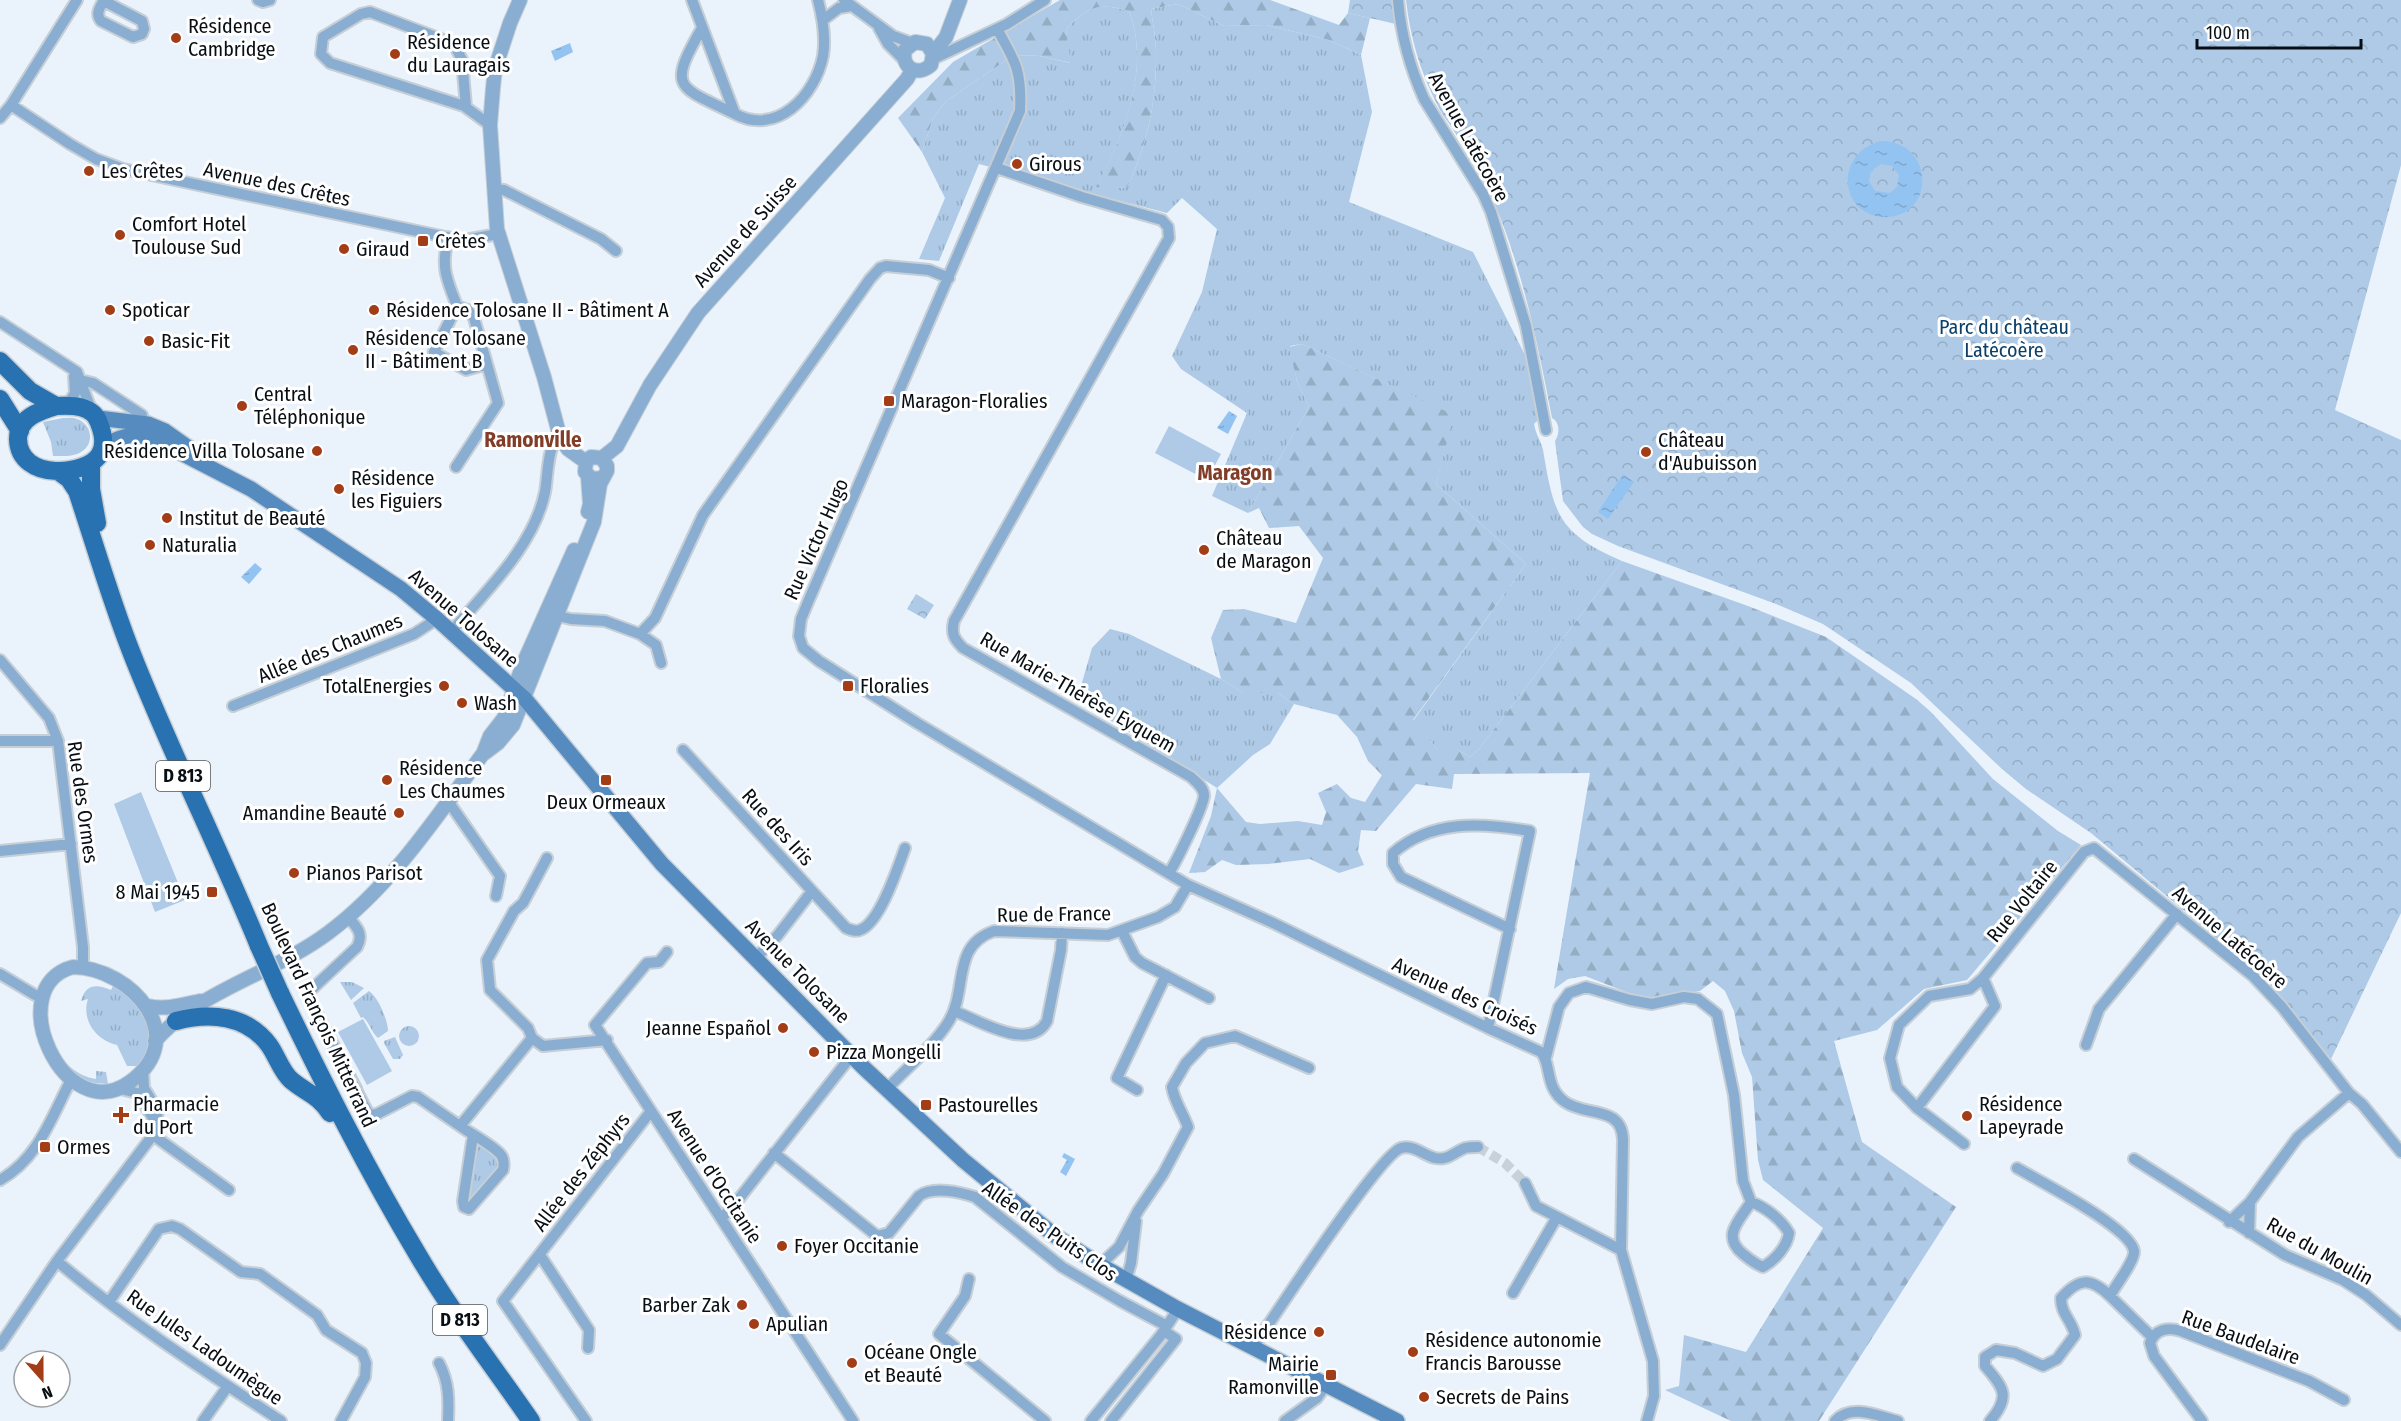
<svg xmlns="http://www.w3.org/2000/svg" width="2401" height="1421" viewBox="0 0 2401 1421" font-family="'Fira Sans Condensed',sans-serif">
  <defs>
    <pattern id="grass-tufts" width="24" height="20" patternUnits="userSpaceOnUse" patternTransform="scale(1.5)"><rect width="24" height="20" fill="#aecae6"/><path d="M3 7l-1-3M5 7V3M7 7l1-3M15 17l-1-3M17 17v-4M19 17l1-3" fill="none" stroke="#94acc4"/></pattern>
    <pattern id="forest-firs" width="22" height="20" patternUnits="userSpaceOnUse" patternTransform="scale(1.5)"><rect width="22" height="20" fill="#aecae6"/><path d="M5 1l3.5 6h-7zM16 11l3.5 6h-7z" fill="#94acc4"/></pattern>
    <pattern id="park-crowns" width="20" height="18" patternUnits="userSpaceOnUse" patternTransform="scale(1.5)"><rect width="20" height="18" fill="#aecae6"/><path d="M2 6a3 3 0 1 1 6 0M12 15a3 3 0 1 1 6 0" fill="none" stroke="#94acc4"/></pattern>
    <pattern id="water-ripples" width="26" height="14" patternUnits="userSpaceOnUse" patternTransform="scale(1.5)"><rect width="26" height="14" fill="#93c3f1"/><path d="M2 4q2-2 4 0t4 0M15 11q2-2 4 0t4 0" fill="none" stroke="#7da6ce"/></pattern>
  </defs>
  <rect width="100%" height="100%" fill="#eaf2fb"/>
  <path fill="url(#grass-tufts)" d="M1178,4L1224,26L1266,25L1329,40L1361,55L1372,112L1349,202L1473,252L1530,365L1538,420L1534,424C1536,435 1541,441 1543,450C1554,515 1558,533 1622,561L1479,749L1470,757L1458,750H1438L1413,721L1526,564L1436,484L1453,415L1302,344L1290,346L1297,381L1309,407L1248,513L1212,496L1247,413L1181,369L1172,356L1202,292L1217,229L1182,198L1167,213L979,164L939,261L919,259L945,198L922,152L933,118L946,101L1014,55L1040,56L1070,63L1066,29C1088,7 1099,2 1129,11C1151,69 1124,135 1097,186L1127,188C1146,147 1156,105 1156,60C1157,43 1153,25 1151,9Z
    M63,418C68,418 73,417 77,419C92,424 95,444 81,452C73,457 62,456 53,456L51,442L43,422Z
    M1110,629L1129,634L1221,679L1244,693H1278L1294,704L1270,744L1253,755L1217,788L1088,706L1079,693L1092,648Z
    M340,982H352L364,988L351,1000Z
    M114,984C142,1003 163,1034 139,1066H127L117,1045C96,1040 81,1020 88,999L81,1001C86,984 96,984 111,990Z
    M369,991C378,997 388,1020 388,1031L378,1038C371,1032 370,1023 363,1017L361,1018L353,1003Z
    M315,995L363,1087L359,1089L312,996Z
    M399 1036a10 10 0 1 1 20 0a10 10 0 1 1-20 0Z
    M395,1037L403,1055L400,1059H393L384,1043V1041Z
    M54,1048C65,1063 76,1076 96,1079V1071L106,1072L108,1084L84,1082L54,1057Z
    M479,1146L483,1147L498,1158L499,1167L470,1202L468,1201L475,1148Z"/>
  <path fill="url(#forest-firs)" d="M1060,0H1270L1339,25L1348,13L1370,18L1361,55L1329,40L1266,25L1224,26L1178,4L1151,9C1153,25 1157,43 1156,60C1156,105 1146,147 1127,188L1096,187C1124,136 1151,68 1129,11C1099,2 1088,7 1066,29L1071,63L1040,56L1014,55L946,101L933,118L922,152L898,118L953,62Z
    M1302,344L1454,415L1436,484L1526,564L1413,720L1438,750H1458L1470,757L1479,749L1622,561L1748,606L1826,637L1916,699L1931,712L1993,779L2058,831L2081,845L1967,980L1924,989L1877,1030L1834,1041L1862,1142L1956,1207L1819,1421H1731L1665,1390L1679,1386L1684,1335L1746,1352L1823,1228L1763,1180L1758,1160L1752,1077L1742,1053L1734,1011L1725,991L1713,981L1700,991L1647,1000L1585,976L1568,979L1554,989L1590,773L1454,774L1452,789L1416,784L1376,831L1361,830L1358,851L1364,865L1339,873L1310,859L1268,864L1236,865L1222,860L1205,872L1189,873L1211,816L1217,788L1246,822L1260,824L1298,821L1322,825L1326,812L1318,793L1337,784L1351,798L1365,802L1382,775L1368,761L1357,737L1337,715L1294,704L1278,693H1244L1221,679L1211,638L1223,610L1244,609L1296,623L1323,558L1299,526L1269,528L1259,508L1248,513L1309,407L1297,381L1289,347Z"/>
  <path fill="url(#park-crowns)" d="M1350,0H1394L1396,24L1348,13Z
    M1406,0H2401V165L2335,410L2401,440V913L2331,1059L2276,991L2241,958L2091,833L2026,789L2002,769L1911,683L1823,624L1776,604L1618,546L1592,534L1583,527L1563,501L1555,441C1560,434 1560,422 1552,418C1538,345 1523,271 1494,202C1483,178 1469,153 1454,131C1449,122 1441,114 1437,104C1420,72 1410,36 1406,0Z
    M916,594L934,605L925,619L907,609Z"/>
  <path fill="#aecae6" d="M1169,426L1221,454L1207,480L1155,453Z
    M141,792L185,900L155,912L114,804Z
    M363,1019L392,1071L367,1085L338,1032Z"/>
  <path fill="url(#water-ripples)" fill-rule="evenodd" d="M570,43L573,52L555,61L551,51Z
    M1881,141C1934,141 1936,215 1887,217C1839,218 1833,153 1881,141ZM1881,164L1892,166L1899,175L1897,187L1890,193L1875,191L1869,181L1871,171Z
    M1229,411L1237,416L1228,434L1217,428Z
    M1623,474L1634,482L1608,519L1598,512Z
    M255,563L262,569L249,584L241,577Z
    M1064,1153L1075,1159L1066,1176L1060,1172L1067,1160L1062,1157Z"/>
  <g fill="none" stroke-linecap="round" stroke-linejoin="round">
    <path stroke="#c8d0d8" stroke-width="10" stroke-dasharray="10 5" stroke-linecap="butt" d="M1478,1147L1505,1163L1525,1183"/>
    <g stroke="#c6ced6" stroke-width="14">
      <path id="minor" d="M258,0L263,2L270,0
        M692,0L735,114C777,136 815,96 823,56C826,37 823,19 818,0
        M844,0L893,36L912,43
        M1398,0C1401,34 1410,68 1424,99L1483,194L1491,212L1526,326L1546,430
        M104,1L142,21L144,29L142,34L133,37L101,21C95,14 100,7 104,0
        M823,20L839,8L851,6
        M702,28C667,89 677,86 735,114
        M879,28L888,44L904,60
        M997,29C1016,62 1022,72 1020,111L808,602L801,619L799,636L803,648L819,661L917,723L1188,885L1271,922L1488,1028L1541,1052C1552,1064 1544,1087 1565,1102C1586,1117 1622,1105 1623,1140L1621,1250L1653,1361L1654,1396L1647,1421
        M933,59L1007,24L1045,0
        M11,105L70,144L96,159L123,169L455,239L465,240L498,234
        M466,107L462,60L454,44L370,12L361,14L323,37L321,54L330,63L464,106L490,125
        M0,118L11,105L77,0
        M997,168L1082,197L1162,220L1168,227L1169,238L954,621C951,634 954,639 963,648L1191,777C1196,782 1204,787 1204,796C1203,808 1176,862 1169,873
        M494,189L504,190L601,239L616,251
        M448,237C441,267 446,278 457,306L434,352L466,370L487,364
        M0,322L77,372L92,412
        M80,380L93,383L142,415
        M67,406L75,393L74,376
        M456,467L498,403L474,318L468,310L457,306
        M550,614L571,619L605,621L640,634L656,645L661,663
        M451,632C486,591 534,546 545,492C548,477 547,443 560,437
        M640,634L655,618L703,515L870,279L880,268L886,266L929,270L949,278
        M0,660L49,718L58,741L83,947V967
        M233,706L414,634L437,619
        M0,741H58
        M683,750L846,928C851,930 855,932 860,930C880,923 898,867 905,848
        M448,801L500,876L496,896
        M0,851L71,844
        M547,858L523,903L514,911L487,960L490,990L528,1028L532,1038L543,1046L607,1040
        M348,917C357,927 364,934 357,947L312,989L308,996L369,1115L377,1114L412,1096L418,1097L460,1126L532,1038
        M1122,931L1135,957L1142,963L1209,998
        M667,952L659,962L647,963L595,1025L853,1421
        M756,958L778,935L812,891
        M0,974L35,995
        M954,1011C978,1020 1030,1053 1047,1021L1061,950L1062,933
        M1488,1028L1530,831C1482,823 1432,819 1393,853V864L1401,877L1510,929
        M2086,1045L2099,1009L2177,914
        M1546,1057L1559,1007L1569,993L1586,987L1630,1000L1652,1004L1684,997L1698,999L1717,1014L1734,1095L1743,1181L1751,1202
        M117,1088L137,1093L155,1121
        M887,1089C905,1070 936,1043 949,1021C968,989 951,946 994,931L1108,935L1158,917L1175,907L1188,885
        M1137,1090L1117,1078L1166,975
        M1917,1108L1995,1006L1983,978
        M460,1126C471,1134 493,1145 501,1155C504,1159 504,1165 503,1170L469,1209L464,1207L463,1201L473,1135
        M153,1135L229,1190
        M1964,1144L1917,1108L1897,1087L1890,1058L1899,1025L1929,996L1970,989L1983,978L2084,852L2094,848L2253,976L2282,1007L2349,1093L2362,1104L2401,1152
        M774,1153L877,1236L889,1233L919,1196C933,1186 960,1192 975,1197L1062,1267L1120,1301L1167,1326
        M2134,1159L2285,1255L2343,1280L2366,1295L2401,1325
        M0,1180C38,1159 51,1118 70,1082
        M1525,1183L1536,1206L1621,1250
        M1751,1202C1765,1207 1781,1219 1789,1233C1787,1247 1775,1260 1763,1267C1755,1264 1749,1259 1743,1254C1721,1236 1739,1221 1751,1202Z
        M722,1218L738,1200L852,1055
        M2229,1222L2250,1202L2298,1137L2349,1093
        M2249,1233L2250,1202
        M540,1255L589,1330L588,1348
        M57,1261C126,1320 205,1371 281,1421
        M1100,1265L1119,1247L1138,1211L1163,1174L1188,1127C1183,1113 1174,1101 1172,1087L1186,1063L1205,1043L1235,1036L1309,1068
        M969,1279L965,1296L939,1334L1045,1421
        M1126,1280L1131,1263L1136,1221
        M1513,1293L1557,1217
        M2110,1296L2152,1337
        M109,1302L159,1229L172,1226L180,1229L241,1272L260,1274L317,1315L326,1330L362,1353L366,1363L365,1377L341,1421
        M0,1345L57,1261L153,1135L158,1111L144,1088L143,1071
        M1254,1346C1274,1317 1379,1155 1401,1148C1413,1144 1425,1156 1435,1158C1448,1161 1454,1152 1465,1148C1469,1147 1474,1147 1478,1147
        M439,1363C449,1382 449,1399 448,1421
        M203,1421L228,1386
        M586,1421L503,1301L651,1111
        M1091,1421L1161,1335L1178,1309
        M1111,1421L1176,1339L1164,1331
        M1285,1421L1317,1398L1326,1385
        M1835,1421C1851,1403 1878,1416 1898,1421
        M1990,1421C2011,1397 2004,1388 1985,1366V1357L1996,1350L2015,1353L2043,1366L2057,1359L2075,1335C2071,1318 2061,1315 2061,1298C2079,1278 2090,1277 2110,1296C2115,1286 2135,1261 2134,1251C2130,1227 2039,1181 2017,1168
        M2202,1421L2154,1356L2150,1343C2155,1329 2168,1327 2181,1331L2309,1381L2344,1400"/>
    </g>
    <g stroke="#c6ced6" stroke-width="16">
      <path id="tertiary" d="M520,0L510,23L495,69L493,88L490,125L497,229L544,377L560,437L568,449L586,462
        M933,54L927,44L915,42L905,50C901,68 917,77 931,65L933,54L946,37L960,0
        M602,458L617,446L650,385L698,313L907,79L912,70
        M588,512L590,504L588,477
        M483,754L490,736L504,718L523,664L574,550
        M73,967C132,968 192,1037 130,1082C64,1130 0,986 73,967Z
        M148,1006C166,1010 182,1005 200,1001
        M155,1041C201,989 273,974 328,933C391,886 436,818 482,755L498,743L513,725L594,522L600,484L607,471V466L602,458L591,457L586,462L585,472L592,479L602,478"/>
    </g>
    <g stroke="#c6ced6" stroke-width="18">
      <path id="secondary" d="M98,418L148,424L165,431L189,448
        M103,447C122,434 137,432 158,441L251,489L401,589L437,619L525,699L662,864L863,1067L963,1160L1054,1235L1100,1265L1178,1309L1397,1421"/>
    </g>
    <g stroke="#c6ced6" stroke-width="21">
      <path id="primary" d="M0,361L30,391L56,406
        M0,399L20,431
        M56,406C72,405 93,405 99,423C103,433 106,444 100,454C88,476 19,482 18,439C18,418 39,411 56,406Z
        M91,463V489L97,523
        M58,471L69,479L77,491C95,545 111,601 132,654C171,753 219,848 259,946
        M280,993C323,1082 367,1170 418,1255C452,1313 493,1366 531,1421
        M176,1021C210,1012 247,1015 269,1045C277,1056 281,1071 291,1080C306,1093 318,1094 330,1113"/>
    </g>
    <use href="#minor" stroke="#8aaed1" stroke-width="10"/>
    <use href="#tertiary" stroke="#8aaed1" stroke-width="14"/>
    <use href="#secondary" stroke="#558bbf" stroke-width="15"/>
    <use href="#primary" stroke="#2972b1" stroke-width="18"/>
    <g stroke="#c6ced6" stroke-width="21" stroke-linecap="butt">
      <path id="primary-bridge" d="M259,946L280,993"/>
    </g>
    <use href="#primary-bridge" stroke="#2972b1" stroke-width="18"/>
  </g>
  <g fill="#a33d18" stroke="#fff" stroke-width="2">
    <circle cx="176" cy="38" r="6"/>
    <circle cx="395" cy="54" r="6"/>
    <circle cx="1017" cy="164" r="6"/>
    <circle cx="89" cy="171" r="6"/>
    <circle cx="120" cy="235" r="6"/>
    <rect x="417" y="235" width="12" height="12" rx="3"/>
    <circle cx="344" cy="249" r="6"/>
    <circle cx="110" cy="310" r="6"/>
    <circle cx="374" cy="310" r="6"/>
    <circle cx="149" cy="341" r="6"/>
    <circle cx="353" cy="350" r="6"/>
    <rect x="883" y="395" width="12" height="12" rx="3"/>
    <circle cx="242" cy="406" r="6"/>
    <circle cx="317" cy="451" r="6"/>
    <circle cx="1646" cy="452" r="6"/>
    <circle cx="339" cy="489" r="6"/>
    <circle cx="167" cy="518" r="6"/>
    <circle cx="150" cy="545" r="6"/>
    <circle cx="1204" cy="550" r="6"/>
    <circle cx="444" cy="686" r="6"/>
    <rect x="842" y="680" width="12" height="12" rx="3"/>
    <circle cx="462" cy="703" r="6"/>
    <circle cx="387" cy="780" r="6"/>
    <rect x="600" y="774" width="12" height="12" rx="3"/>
    <circle cx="399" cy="813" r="6"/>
    <circle cx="294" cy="873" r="6"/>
    <rect x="206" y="886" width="12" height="12" rx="3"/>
    <circle cx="783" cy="1028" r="6"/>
    <circle cx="814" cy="1052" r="6"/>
    <rect x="920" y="1099" width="12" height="12" rx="3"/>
    <path d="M118 1106h6v6h6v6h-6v6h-6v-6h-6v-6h6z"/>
    <circle cx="1967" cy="1116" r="6"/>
    <rect x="39" y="1141" width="12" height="12" rx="3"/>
    <circle cx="782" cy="1246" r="6"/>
    <circle cx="742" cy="1305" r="6"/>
    <circle cx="754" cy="1324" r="6"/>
    <circle cx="1319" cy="1332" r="6"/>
    <circle cx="1413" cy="1352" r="6"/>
    <circle cx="852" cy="1363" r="6"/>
    <rect x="1325" y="1369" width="12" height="12" rx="3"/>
    <circle cx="1424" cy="1397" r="6"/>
  </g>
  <g text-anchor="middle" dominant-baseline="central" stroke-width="6" stroke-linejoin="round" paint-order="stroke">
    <g fill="#fff" stroke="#51565a" stroke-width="1.5">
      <rect x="156" y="761" width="54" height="30" rx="4.5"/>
      <rect x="433" y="1305" width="54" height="30" rx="4.5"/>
    </g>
    <g font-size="18" font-weight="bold" fill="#070e14">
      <text x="183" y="776">D 813</text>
      <text x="460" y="1320">D 813</text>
    </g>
    <g font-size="20" fill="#070e14" stroke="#fff" text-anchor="start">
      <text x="188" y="26">Résidence<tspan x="188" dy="23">Cambridge</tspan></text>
      <text x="407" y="42">Résidence<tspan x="407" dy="23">du Lauragais</tspan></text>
      <text x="1029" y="164">Girous</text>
      <text x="101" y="171">Les Crêtes</text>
      <text x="132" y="224">Comfort Hotel<tspan x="132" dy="23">Toulouse Sud</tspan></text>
      <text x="435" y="241">Crêtes</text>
      <text x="356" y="249">Giraud</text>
      <text x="122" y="310">Spoticar</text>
      <text x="386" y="310">Résidence Tolosane II - Bâtiment A</text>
      <text x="365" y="338">Résidence Tolosane<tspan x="365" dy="23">II - Bâtiment B</tspan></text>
      <text x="161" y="341">Basic-Fit</text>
      <text x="254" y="394">Central<tspan x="254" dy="23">Téléphonique</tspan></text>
      <text x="901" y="401">Maragon-Floralies</text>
      <text x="1658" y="440">Château<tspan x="1658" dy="23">d'Aubuisson</tspan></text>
      <text x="305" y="451" text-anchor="end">Résidence Villa Tolosane</text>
      <text x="351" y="478">Résidence<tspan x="351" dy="23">les Figuiers</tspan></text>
      <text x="179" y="518">Institut de Beauté</text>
      <text x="1216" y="538">Château<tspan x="1216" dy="23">de Maragon</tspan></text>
      <text x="162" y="545">Naturalia</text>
      <text x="432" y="686" text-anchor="end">TotalEnergies</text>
      <text x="860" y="686">Floralies</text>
      <text x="474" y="703">Wash</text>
      <text x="399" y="768">Résidence<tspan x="399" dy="23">Les Chaumes</tspan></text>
      <text x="606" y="802" text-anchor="middle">Deux Ormeaux</text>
      <text x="387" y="813" text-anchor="end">Amandine Beauté</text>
      <text x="306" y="873">Pianos Parisot</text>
      <text x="200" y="892" text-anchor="end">8 Mai 1945</text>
      <text x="771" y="1028" text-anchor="end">Jeanne Español</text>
      <text x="826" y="1052">Pizza Mongelli</text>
      <text x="133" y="1104">Pharmacie<tspan x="133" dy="23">du Port</tspan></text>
      <text x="1979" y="1104">Résidence<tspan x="1979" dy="23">Lapeyrade</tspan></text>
      <text x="938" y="1105">Pastourelles</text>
      <text x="57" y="1147">Ormes</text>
      <text x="794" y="1246">Foyer Occitanie</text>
      <text x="730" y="1305" text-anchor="end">Barber Zak</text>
      <text x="766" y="1324">Apulian</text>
      <text x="1307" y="1332" text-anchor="end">Résidence</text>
      <text x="1425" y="1340">Résidence autonomie<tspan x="1425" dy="23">Francis Barousse</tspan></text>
      <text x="864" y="1352">Océane Ongle<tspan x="864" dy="23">et Beauté</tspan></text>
      <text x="1319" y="1364" text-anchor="end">Mairie<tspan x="1319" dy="23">Ramonville</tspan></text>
      <text x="1436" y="1397">Secrets de Pains</text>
    </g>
    <g font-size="20" fill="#070e14" stroke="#fff">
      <text transform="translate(1469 137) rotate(61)">Avenue Latécoère</text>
      <text transform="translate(277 184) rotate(12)">Avenue des Crêtes</text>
      <text transform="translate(745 231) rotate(-48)">Avenue de Suisse</text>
      <text transform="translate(816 539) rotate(-66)">Rue Victor Hugo</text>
      <text transform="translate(464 618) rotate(41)">Avenue Tolosane</text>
      <text transform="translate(330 648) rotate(-22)">Allée des Chaumes</text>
      <text transform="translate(1078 692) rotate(30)">Rue Marie-Thérèse Eyquem</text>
      <text transform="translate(83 802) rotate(82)">Rue des Ormes</text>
      <text transform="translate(778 827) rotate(48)">Rue des Iris</text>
      <text transform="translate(2022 901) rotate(-51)">Rue Voltaire</text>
      <text transform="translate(1054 914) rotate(-1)">Rue de France</text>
      <text transform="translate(2230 937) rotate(41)">Avenue Latécoère</text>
      <text transform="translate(798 971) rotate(45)">Avenue Tolosane</text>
      <text transform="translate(1465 996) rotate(25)">Avenue des Croisés</text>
      <text transform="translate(319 1015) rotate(65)">Boulevard François Mitterrand</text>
      <text transform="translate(581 1172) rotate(-52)">Allée des Zéphyrs</text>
      <text transform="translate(715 1176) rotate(57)">Avenue d'Occitanie</text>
      <text transform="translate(1050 1231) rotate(35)">Allée des Puits Clos</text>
      <text transform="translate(2320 1251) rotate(29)">Rue du Moulin</text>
      <text transform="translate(2241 1337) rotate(20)">Rue Baudelaire</text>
      <text transform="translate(205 1347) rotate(35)">Rue Jules Ladoumègue</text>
    </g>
    <g font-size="20" fill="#093f69" stroke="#fff">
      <text x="2004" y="327">Parc du château<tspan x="2004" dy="23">Latécoère</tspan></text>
    </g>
    <g font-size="21" font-weight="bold" fill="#813d27" stroke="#fff">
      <text x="533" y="440">Ramonville</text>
      <text x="1235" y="473">Maragon</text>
    </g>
  </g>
  <g transform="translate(42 1379) rotate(159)"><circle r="28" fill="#ffffff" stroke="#9c9fa1" stroke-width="1.5"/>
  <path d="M0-4.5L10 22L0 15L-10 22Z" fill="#a33d18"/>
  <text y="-9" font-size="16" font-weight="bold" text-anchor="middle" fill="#070e14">N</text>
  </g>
  <path d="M2197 39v9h164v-9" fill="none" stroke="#070e14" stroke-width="3"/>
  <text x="2206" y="39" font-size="18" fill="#070e14" stroke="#ffffff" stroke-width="4.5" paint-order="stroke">100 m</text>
</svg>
